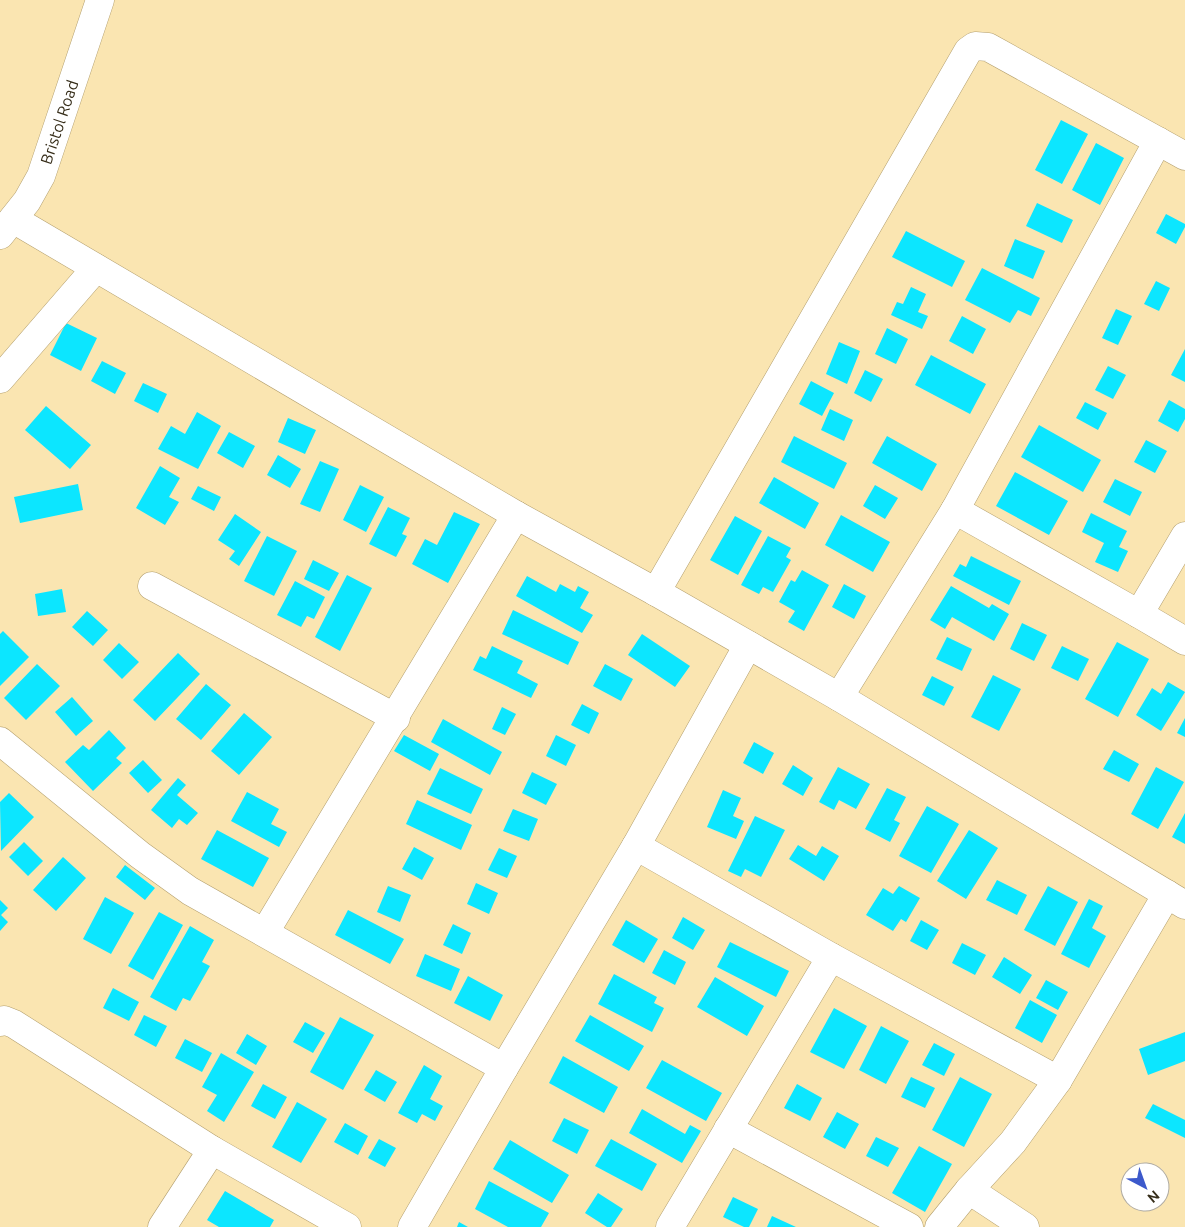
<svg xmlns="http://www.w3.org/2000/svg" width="1185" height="1227" viewBox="0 0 1185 1227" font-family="Ubuntu,sans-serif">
  <rect width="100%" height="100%" fill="#fae5b1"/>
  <path fill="#0ce6ff" d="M1061,120L1088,134L1062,184L1035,170Z
    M1096,143L1124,158L1100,205L1072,190Z
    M1037,203L1073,220L1062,243L1026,226Z
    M1166,214L1185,224V227L1176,244L1156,233Z
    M906,231L965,261L952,287L892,257Z
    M1015,239L1045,251L1033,279L1004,266Z
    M982,268L1040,298L1031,316L1018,310L1010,323L965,300Z
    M1156,281L1170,288L1159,311L1144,304Z
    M911,287L926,294L918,312L928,316L922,329L891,315L897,302L903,304Z
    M1116,309L1132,316L1118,345L1102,338Z
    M962,316L986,329L973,354L949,341Z
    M66,323L97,338L81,371L50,355Z
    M887,328L908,339L896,364L875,354Z
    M839,342L860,351L847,384L826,374Z
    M1185,349V382L1171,375Z
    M931,355L986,384L970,414L915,385Z
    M102,361L126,373L115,394L91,381Z
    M1108,366L1126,375L1113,399L1095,390Z
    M865,370L883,379L871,402L854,393Z
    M811,381L834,393L822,416L799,404Z
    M143,383L167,394L158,413L134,401Z
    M1169,400L1185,409V419L1178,432L1158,421Z
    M1085,402L1107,413L1098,430L1076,418Z
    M46,406L91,445L70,469L25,430Z
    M830,409L853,420L844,441L821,430Z
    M197,412L221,426L198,469L158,449L171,426L185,434Z
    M288,418L316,430L305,454L278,442Z
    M1039,425L1101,460L1083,492L1021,457Z
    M229,432L255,446L243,468L217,453Z
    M794,436L847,463L834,489L781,462Z
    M887,436L937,464L922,491L872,463Z
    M1146,440L1167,451L1155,473L1134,462Z
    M278,455L301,469L290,488L267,475Z
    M320,461L339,469L320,512L300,504Z
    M160,466L180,478L169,497L179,502L165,525L136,508Z
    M1015,472L1068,501L1049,535L996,506Z
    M774,477L819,503L805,529L759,503Z
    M1115,479L1142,492L1130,516L1103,502Z
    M78,484L83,510L20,523L14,497Z
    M360,485L384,497L366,532L343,520Z
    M875,485L898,498L885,519L863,506Z
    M198,486L221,497L214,511L191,499Z
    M388,507L410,518L402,534L407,536L396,557L369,544Z
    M454,512L480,524L448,583L412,564L425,539L437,545Z
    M1091,513L1127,531L1119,547L1128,551L1118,572L1095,562L1104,543L1082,532Z
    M235,514L261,532L239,566L229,559L235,551L218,540Z
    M841,515L890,542L873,572L825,545Z
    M735,516L762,531L738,575L710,560Z
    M267,536L297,551L274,596L244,581Z
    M768,536L791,548L786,557L791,560L773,592L763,587L759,594L741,585Z
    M971,556L1021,581L1009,605L953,576L960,564L966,567Z
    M313,560L339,573L329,591L304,579Z
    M802,570L829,585L804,631L788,622L795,611L779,602L791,580L795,582Z
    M347,575L372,588L340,651L315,637Z
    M527,576L556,592L560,584L575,592L578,586L589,592L580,608L593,615L582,633L516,596Z
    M295,581L325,597L314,619L307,616L301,627L277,615Z
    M844,584L866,596L854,619L832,607Z
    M951,586L989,608L992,604L1009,614L994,641L952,617L945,629L930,620Z
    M62,589L66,612L38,616L35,594Z
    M513,610L579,642L568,665L502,634Z
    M87,611L108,630L93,646L72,627Z
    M1022,623L1047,635L1034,661L1010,649Z
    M3,631L29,657L0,686V634Z
    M642,634L690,666L675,687L628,655Z
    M947,637L972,649L962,671L936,659Z
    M1117,642L1149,659L1118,717L1085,699Z
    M119,643L139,662L122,679L103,660Z
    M492,646L523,661L517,673L538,684L531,698L473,670L480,656L486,659Z
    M1062,646L1089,659L1078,681L1051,668Z
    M178,653L200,674L155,721L133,700Z
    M37,664L60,686L26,720L4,698Z
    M605,664L633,679L621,701L593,686Z
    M993,675L1021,689L999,731L971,717Z
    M932,676L954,687L944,706L922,695Z
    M1168,682L1185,692L1161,731L1136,715L1152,688L1161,694Z
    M206,684L231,705L201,740L176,719Z
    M72,697L93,721L76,736L55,712Z
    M582,704L599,713L589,734L571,725Z
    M502,707L516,714L505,735L492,729Z
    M244,713L272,737L239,775L211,751Z
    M1185,718V737L1177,733Z
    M443,719L502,752L490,775L431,742Z
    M109,730L126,748L116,758L122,763L93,791L65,762L83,745L89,750Z
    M404,735L439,754L430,771L394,751Z
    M556,735L576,745L566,766L546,756Z
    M754,742L774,753L763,774L743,763Z
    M1114,750L1139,764L1129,782L1103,769Z
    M143,760L162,780L148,793L129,773Z
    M793,765L813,778L803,796L782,784Z
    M838,767L870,784L856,809L839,800L834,810L819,802Z
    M1156,767L1184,782L1158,829L1131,814Z
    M440,768L483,789L471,814L427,794Z
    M532,772L557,784L546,805L522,793Z
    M178,778L186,785L177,795L198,813L187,825L179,819L172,828L151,810Z
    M887,788L906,797L894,820L900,823L890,842L865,829Z
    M723,790L741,798L733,816L744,821L736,839L707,827Z
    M247,792L279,809L271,824L287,832L279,847L231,821Z
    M9,793L34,817L1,851L0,802Z
    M417,800L472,825L461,850L406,824Z
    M927,806L959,824L931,873L899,856Z
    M513,809L538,819L529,841L503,831Z
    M1185,813V844L1172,837Z
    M755,816L785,830L761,877L745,869L741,877L728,871Z
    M217,830L269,858L253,887L201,859Z
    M969,830L998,848L966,899L937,881Z
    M24,842L43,861L28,876L9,857Z
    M798,845L816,856L822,846L839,856L824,881L789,859Z
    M414,847L434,858L422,880L402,869Z
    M499,848L517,856L507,878L488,870Z
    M63,857L86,878L56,911L33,890Z
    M125,865L155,888L145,900L116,877Z
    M997,880L1027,895L1017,915L986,900Z
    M476,883L498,893L489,914L467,904Z
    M388,886L411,895L400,922L377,912Z
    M899,886L920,898L906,922L901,919L893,931L866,915L883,888L893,894Z
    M1048,886L1078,902L1055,946L1024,930Z
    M105,897L134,913L111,954L83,939Z
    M1089,899L1103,906L1092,928L1106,936L1089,968L1061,954Z
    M0,900L8,908L1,915L8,922L0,931Z
    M348,910L404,939L390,964L335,935Z
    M159,912L183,925L153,980L128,966Z
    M683,917L705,930L693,950L672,938Z
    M626,920L658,939L644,963L612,945Z
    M921,920L939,930L927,950L910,941Z
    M453,924L471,933L462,954L443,945Z
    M190,926L214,940L202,962L210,966L190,1001L183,998L176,1011L150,997Z
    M730,942L789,971L776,997L717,967Z
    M962,943L986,955L975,975L952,963Z
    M664,950L686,962L675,985L652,973Z
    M425,954L460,969L451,991L416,976Z
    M1004,957L1032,975L1020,994L992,977Z
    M614,974L657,997L654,1003L664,1008L652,1032L598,1004Z
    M468,976L503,995L490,1021L454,1003Z
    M715,977L764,1006L747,1036L697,1007Z
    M1046,980L1068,992L1058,1010L1036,998Z
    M113,988L139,1002L129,1021L103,1008Z
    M1030,1000L1057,1015L1042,1043L1015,1028Z
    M834,1008L867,1026L844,1069L810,1052Z
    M144,1015L167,1026L156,1047L134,1035Z
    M590,1015L644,1046L629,1071L575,1041Z
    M340,1017L374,1035L343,1090L310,1072Z
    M305,1022L325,1033L313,1053L293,1042Z
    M881,1026L909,1041L886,1084L859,1070Z
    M1185,1032V1061L1148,1075L1139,1049Z
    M247,1034L267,1046L256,1065L236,1053Z
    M185,1039L212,1053L202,1072L175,1058Z
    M934,1043L955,1054L944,1076L922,1065Z
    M221,1053L254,1072L224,1122L207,1111L217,1095L202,1087Z
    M563,1056L618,1087L604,1113L549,1083Z
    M662,1060L722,1093L706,1121L646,1088Z
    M424,1065L442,1076L430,1099L443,1106L435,1121L422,1114L417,1123L398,1113Z
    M376,1070L397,1082L385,1102L364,1090Z
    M911,1077L935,1088L925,1108L901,1097Z
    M960,1077L992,1094L964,1147L932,1130Z
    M263,1084L287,1097L275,1119L251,1106Z
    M797,1084L822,1098L810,1121L784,1108Z
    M297,1102L327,1119L301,1163L272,1147Z
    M1153,1104L1185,1120V1138L1145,1118Z
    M642,1109L685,1134L690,1125L701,1131L682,1163L629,1133Z
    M837,1112L859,1124L845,1149L823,1137Z
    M564,1118L589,1130L577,1154L552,1141Z
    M345,1123L368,1136L358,1155L334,1142Z
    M876,1137L899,1148L888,1167L866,1156Z
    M379,1139L396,1148L385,1167L368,1158Z
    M611,1139L657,1164L642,1191L595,1166Z
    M510,1140L569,1175L552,1203L493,1169Z
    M919,1146L952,1164L925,1212L892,1193Z
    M489,1181L549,1213L541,1227H508L475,1209Z
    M225,1191L274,1220L270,1227H219L207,1220Z
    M598,1193L623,1209L611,1227H607L585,1213Z
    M733,1197L758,1209L749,1227H744L723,1217Z
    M772,1216L796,1227H767Z
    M459,1222L468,1227H457Z"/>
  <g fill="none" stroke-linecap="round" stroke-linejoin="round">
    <g stroke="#b39f6e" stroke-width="29">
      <g id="minor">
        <path d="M13,219L516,515L656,592L839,697L1185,905"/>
        <path id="s1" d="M0,235L27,201L41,176L100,0"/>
        <path d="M0,379L96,268"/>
        <path d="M955,510L1139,614L1185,641"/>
        <path d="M152,586L396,718"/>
        <path d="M656,592L968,51L975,46L988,47L1185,156"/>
        <path d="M1139,614L1185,536"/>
        <path d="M839,697L955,510L1158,141"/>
        <path d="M0,741L140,855L190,891L504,1068"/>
        <path d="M636,846L831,957L1058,1080"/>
        <path d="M265,932L516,515"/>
        <path d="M0,1022L4,1020L14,1024L212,1150L347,1227"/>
        <path d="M728,1129L909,1227"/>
        <path d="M162,1227L212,1150"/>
        <path d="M412,1227L504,1068L636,846L748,645"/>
        <path d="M670,1227L831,957"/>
        <path d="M939,1227L969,1190"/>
        <path d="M1025,1227L969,1190L1013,1142L1058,1080L1167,894"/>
      </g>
    </g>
    <use href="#minor" stroke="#fff" stroke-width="28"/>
  </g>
  <g text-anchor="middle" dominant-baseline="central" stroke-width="5" stroke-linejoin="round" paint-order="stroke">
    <g font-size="16" fill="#362d19" stroke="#fff">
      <text stroke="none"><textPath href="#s1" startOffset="129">Bristol Road</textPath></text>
    </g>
  </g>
  <g transform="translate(1145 1187) rotate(139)"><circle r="24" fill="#ffffff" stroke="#afaba3"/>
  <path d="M0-4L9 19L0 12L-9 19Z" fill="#3c59cb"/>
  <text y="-8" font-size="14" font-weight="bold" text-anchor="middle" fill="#362d19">N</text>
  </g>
</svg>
